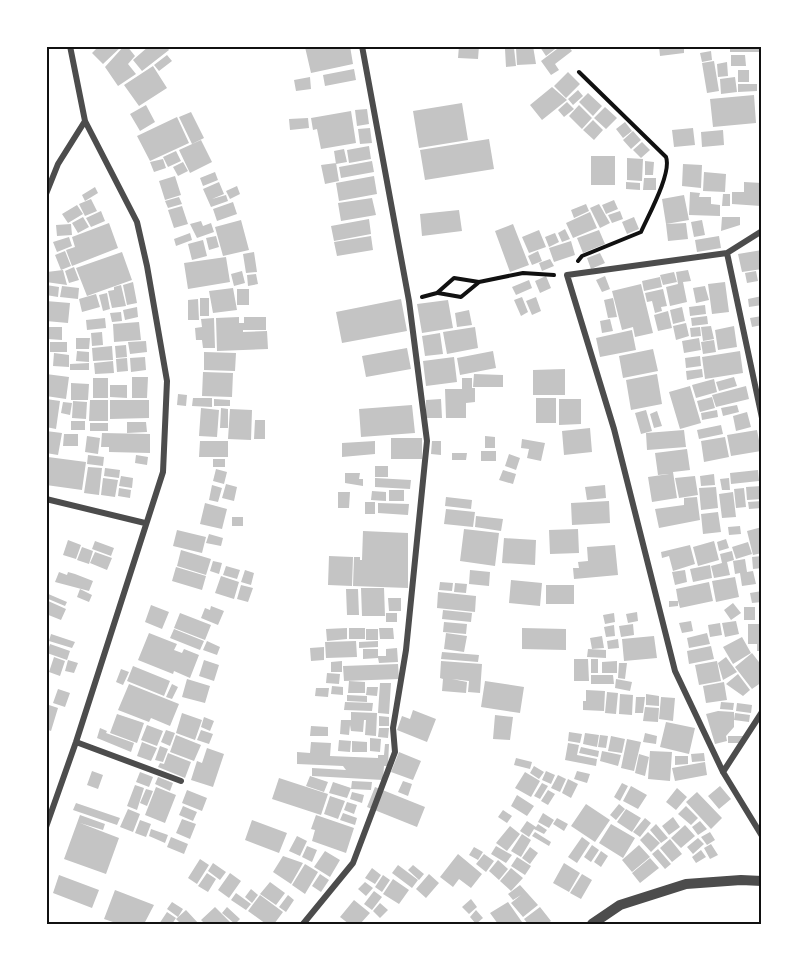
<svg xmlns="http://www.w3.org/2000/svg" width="808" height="971" viewBox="0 0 808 971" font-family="'Libre Baskerville',serif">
  <rect width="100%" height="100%" fill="#fff"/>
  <path fill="#c4c4c4" d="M99,46H122L103,64L92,53Z
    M124,46H127L135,56L128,64L136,74L118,86L105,67Z
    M149,46H166L169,50L142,71L133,60Z
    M310,46H350L353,64L311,73L305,47Z
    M459,46H479L478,59L458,58Z
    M533,46L536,64L517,65L516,48Z
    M541,46H559L546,56L540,47Z
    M561,46H568L572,51L555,64L559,70L551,75L541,61Z
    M659,46H684V53L660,56Z
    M730,46H762V52H730Z
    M514,48L516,66L506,67L505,49Z
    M711,51L712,60L702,62L700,53Z
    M167,55L172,61L159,71L154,65Z
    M731,55H745L746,66H731Z
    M714,61L719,91L707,93L702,63Z
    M727,62L728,76L718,77L717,64Z
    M153,66L167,88L139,106L124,85Z
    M354,69L356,80L325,86L323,75Z
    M738,70H749V82H738Z
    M568,72L580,84L566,98L554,86Z
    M310,77L311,89L296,91L294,80Z
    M735,77L737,92L721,94L720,79Z
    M738,84H757V91L738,92Z
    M552,87L567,100L542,120L530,105Z
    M578,90L583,96L573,105L568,99Z
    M588,93L602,106L593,116L579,102Z
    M754,95L756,123L713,127L710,99Z
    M567,102L574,109L564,117L558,110Z
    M462,103L468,140L419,148L413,111Z
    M146,105L155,122L140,131L130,114Z
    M579,105L592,118L582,129L569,116Z
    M605,107L617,118L606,129L594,118Z
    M367,109L369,124L357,126L355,110Z
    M351,111L356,143L321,149L317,129L313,130L311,118Z
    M191,112L204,138L192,144L179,117Z
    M177,117L189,143L150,161L137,136Z
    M308,118L309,128L290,130L289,119Z
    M593,120L603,130L594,140L583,130Z
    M625,122L632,131L623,138L616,129Z
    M370,128L372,143L360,144L358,129Z
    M693,128L695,145L674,147L672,130Z
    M723,130L724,145L702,147L701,132Z
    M633,131L641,140L631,149L623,140Z
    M489,139L494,169L425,180L420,150Z
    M201,140L212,162L190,173L179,150Z
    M642,142L650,150L641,158L633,150Z
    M369,146L371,159L349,163L347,150Z
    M344,149L347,162L336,164L334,151Z
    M176,151L181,161L168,167L163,157Z
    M591,156H615V185H591Z
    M627,158L643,159L642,181L627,180Z
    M163,159L166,168L154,172L150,162Z
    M372,161L374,172L341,178L339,167Z
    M645,161L654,162L653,175H645Z
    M183,162L188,171L178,176L173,167Z
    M336,163L339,181L325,184L321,165Z
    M683,164L702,165L701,188L682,186Z
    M215,172L218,180L203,186L200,178Z
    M704,172L726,174L725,192L703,191Z
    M175,176L181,195L165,200L159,181Z
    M374,176L377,194L339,201L336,183Z
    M644,178H656V190H643Z
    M219,182L224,194L212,199L226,195L228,201L211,207L203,189Z
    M626,182L640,183V190L626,189Z
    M744,182L762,183L761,206L732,204V192H744Z
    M237,186L240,194L230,199L226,191Z
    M95,187L98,193L85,201L82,195Z
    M690,192L700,193L699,197H711V204L720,205V216L689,215Z
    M723,194H730V206H722Z
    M684,195L689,220L666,224L662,199Z
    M179,197L182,204L168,208L165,201Z
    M372,198L376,215L341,221L338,203Z
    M91,199L97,211L85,216L79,204Z
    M614,200L618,209L606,214L602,205Z
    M233,202L237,214L217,221L213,209Z
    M586,204L589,211L574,218L571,210Z
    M599,204L610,223L600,228L590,208Z
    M77,205L83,214L68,223L62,214Z
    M182,206L188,224L174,228L168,210Z
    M459,210L462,231L422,236L420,214Z
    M101,211L105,221L91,227L86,218Z
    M620,211L623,219L612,223L608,215Z
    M590,212L597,228L573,238L566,223Z
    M83,217L89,227L78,233L72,223Z
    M634,217L639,229L627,234L622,222Z
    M722,217H740V225L721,231Z
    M369,219L371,234L334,241L331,226Z
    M241,220L249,250L223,256L215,227Z
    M702,220L705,235L694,237L691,222Z
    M201,221L203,226L211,223L214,232L197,238L190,224Z
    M109,223L118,248L72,266L66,250L75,247L72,237Z
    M686,223L688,239L668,241L666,224Z
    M71,224L72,235L57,236L56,225Z
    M513,224L529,265L510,272L495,231Z
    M565,229L570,239L562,242L558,233Z
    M539,230L546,247L529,253L522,237Z
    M599,230L605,244L583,253L577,238Z
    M190,233L192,240L176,246L174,239Z
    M555,233L559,242L549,247L545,237Z
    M216,236L219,247L209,250L206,238Z
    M371,236L373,250L337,256L334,242Z
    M719,236L721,248L697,252L695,240Z
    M69,237L72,246L57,252L53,242Z
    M203,240L207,256L192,260L188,244Z
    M571,241L575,255L554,262L549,248Z
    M762,250V269L742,272L738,254Z
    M65,251L71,266L61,270L55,255Z
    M538,251L542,261L532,265L528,256Z
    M122,252L132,280L87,296L76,268Z
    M254,252L257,272L246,273L243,254Z
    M600,253L605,263L591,269L587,258Z
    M226,257L230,282L188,289L184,263Z
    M550,259L554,266L542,271L539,263Z
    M74,267L79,280L69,283L65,271Z
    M63,270L67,285L46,282L47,272Z
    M688,270L691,281L683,282L687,302L670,306L666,287L678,284L676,272Z
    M242,271L245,283L234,286L231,274Z
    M756,271L758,281L747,283L745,273Z
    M674,272L677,282L663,285L660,275Z
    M256,274L258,284L248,286L247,275Z
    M546,276L551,288L540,293L535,281Z
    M605,276L610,289L602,292L596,280Z
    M660,277L662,287L644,291L642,281Z
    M529,280L532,288L516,295L512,287Z
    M133,282L137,303L127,305L123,285Z
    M725,282L729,312L712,314L708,284Z
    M641,284L653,333L635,337L633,327L622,330L612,291Z
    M46,285L59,287L58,297L46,295Z
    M121,285L126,306L112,308L108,291L114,290V287Z
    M62,286L79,288L78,299L60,297Z
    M705,286L709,300L696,303L693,288Z
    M233,288L237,310L213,313L209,291Z
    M237,289H249V305H237Z
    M663,289L667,306L661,307L662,311L655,313L652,301L647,302L645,293Z
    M107,293L110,309L103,311L99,295Z
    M96,294L100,307L82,312L79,299Z
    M762,296V305L749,307L748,299Z
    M522,297L528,312L521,316L514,300Z
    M536,297L541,311L532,315L526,301Z
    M200,298H209V316H200Z
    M613,298L617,317L608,318L604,300Z
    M198,299L199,320H188V300Z
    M401,299L407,331L342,343L336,312Z
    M448,300L453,328L422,333L417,304Z
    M46,301L70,303L68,323L46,321Z
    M705,305L706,314L690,316L689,307Z
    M137,307L138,317L125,320L123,310Z
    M682,307L685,321L673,324L670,310Z
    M469,310L472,325L457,327L455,313Z
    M668,311L672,328L658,331L654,315Z
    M121,312L122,321L112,322L110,313Z
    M707,316L708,324L692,326L691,318Z
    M762,316V325L752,327L750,318Z
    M239,317V323H244V317H266V330H243V332L267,331L268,349L217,351L216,318Z
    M105,318L106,328L87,330L86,320Z
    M214,318L215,348H203L202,340H196L195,328L202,327L201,319Z
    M610,319L613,331L602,333L600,321Z
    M139,322L141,340L114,342L113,324Z
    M686,323L689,336L676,340L673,326Z
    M711,326L714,339L703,341L701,327Z
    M734,326L737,347L718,350L715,330Z
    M48,327H62V340L48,339Z
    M475,327L478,348L447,354L443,332Z
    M700,327L701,336L691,337L690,328Z
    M632,330L636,350L600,357L596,338Z
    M102,332L103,345L92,346L91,333Z
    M440,333L443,354L425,356L422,336Z
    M76,338H90L89,349H76Z
    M699,338L701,350L684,353L682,341Z
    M714,340L716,352L703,354L701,342Z
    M146,341L147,352L130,354L128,342Z
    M50,342H67V352H50Z
    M126,345L127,357L116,358L115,346Z
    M112,346L113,360L93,361L92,348Z
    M407,348L411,369L366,377L362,356Z
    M653,349L658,371L623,378L619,356Z
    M77,351L89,352V362L76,361Z
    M493,351L496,368L460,375L457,358Z
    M740,351L743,373L705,379L702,357Z
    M204,352L236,353L235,371L204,370Z
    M54,353L69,355V367L53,366Z
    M700,356L701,366L686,368L685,358Z
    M145,357L146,370L131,372L130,358Z
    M454,357L457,382L426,386L423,361Z
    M127,358L128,371L117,372L116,359Z
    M113,361L114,373L95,374L94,363Z
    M89,363V370H70V364Z
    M565,369V395H533V370Z
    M702,369L703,377L687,380L686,371Z
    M203,372L233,373L232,397L202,396Z
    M46,374L69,377L66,399L46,396Z
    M474,374L503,375V387H473Z
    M657,374L662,404L631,410L626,380Z
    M132,377H148L147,398H132Z
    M734,377L737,386L719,391L716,382Z
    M93,378H108V398H93Z
    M462,378H472V388H475V402L466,403V418H446L445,389H462Z
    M714,379L717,392L696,398L692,385Z
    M71,383L89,384L88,400H71Z
    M110,385H127V398L110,397Z
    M690,386L701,423L680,429L669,392Z
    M746,386L749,399L716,407L712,395Z
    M178,394L187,395L186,406L177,405Z
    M712,397L715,408L700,412L697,401Z
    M193,398H212V407L192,406Z
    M536,398H556V423H536Z
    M46,399L60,401L56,429L46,427Z
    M214,399L230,400V406H214Z
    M441,399L442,418H426V400Z
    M559,399H581V424L559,425Z
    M90,400H108V421H89Z
    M110,400H149V418L110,419Z
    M73,401L87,402L86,419L72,418Z
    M63,402L72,403L70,415L61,413Z
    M412,405L415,433L361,437L359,409Z
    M737,405L739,412L723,416L721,408Z
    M201,408L219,410L217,437L199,436Z
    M221,408L228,409V428H220Z
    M230,409L252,410L251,440L228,439Z
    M646,410L652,431L641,434L635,413Z
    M717,410L718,417L702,420L701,413Z
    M657,411L662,426L654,428L650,414Z
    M747,412L751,427L736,431L733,416Z
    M255,420H265V439H254Z
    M71,421H85V430H71Z
    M127,422H146L147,432L127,433Z
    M90,423H108V431H90Z
    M721,425L723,434L699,439L697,430Z
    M590,428L592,452L564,455L562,431Z
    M684,430L686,447L647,450L646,433Z
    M757,430L761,451L731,456L727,435Z
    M46,431L62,433L58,455L46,453Z
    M102,433L150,434V453L109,452V447H101Z
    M64,434H78V446H63Z
    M87,436L100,438L98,454L85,452Z
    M485,436L495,437V448H485Z
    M725,437L729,457L704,462L701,441Z
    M391,438H422V459H391Z
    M522,439L545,443L541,461L527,458L529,449L521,448Z
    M200,441H228V457H199Z
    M375,441V454L342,457V443Z
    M432,441H441V455L431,454Z
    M687,449L690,470L673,472L677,498L652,502L648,477L669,474L658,475L655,453Z
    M481,451H496V461H481Z
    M452,453H467L466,460H452Z
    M509,454L520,458L516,470L505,466Z
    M88,455L104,457L103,466L87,464Z
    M136,455L148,457L147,465L135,463Z
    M48,457L86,462L82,490L46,485Z
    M213,459H225V467H213Z
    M375,466H388V477H375Z
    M88,467L102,468L99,495L84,493Z
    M105,468L120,470L119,478L104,476Z
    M216,469L227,472L224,484L213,481Z
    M503,470L516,474L513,484L499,480Z
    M758,470L759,481L731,484L730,473Z
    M345,473H360L359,479H363V486L345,483Z
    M714,474L715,485L701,486L700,476Z
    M121,476L133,478L132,488L119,486Z
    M695,476L698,495L679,498L675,478Z
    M103,478L118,480L115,497L101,495Z
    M375,478L411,480L410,489L375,487Z
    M729,478L730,490H722L720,479Z
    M226,484L237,487L234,501L222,498Z
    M212,485L222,488L218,502L209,500Z
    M605,485L606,498L587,500L585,487Z
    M762,486V499L747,500L746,487Z
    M716,487L718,508L701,510L699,488Z
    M119,488L131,490L130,498L118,496Z
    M744,488L746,507L736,508L734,489Z
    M389,490H404V501H389Z
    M372,491L386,492V501L371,500Z
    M338,492H350L349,508H338Z
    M733,492L736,517L722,518L719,494Z
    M446,497L472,500L471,509L445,506Z
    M697,497L700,520L659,528L655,509L684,505V498Z
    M609,501L610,523L572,525L571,503Z
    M762,501V508L749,509L748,502Z
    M365,502H375V514H365Z
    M205,503L227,509L222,529L200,524Z
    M378,503L409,504L408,515L378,513Z
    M446,509L475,512L473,527L444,524Z
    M718,512L721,532L703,534L701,514Z
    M476,516L503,519L501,531L475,527Z
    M232,517H243V526H232Z
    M740,526L741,534L729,535L728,527Z
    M762,527V553L753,555L747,531Z
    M464,529L499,533L495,566L460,561Z
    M578,529L579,553L550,554L549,530Z
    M177,530L206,537L202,553L173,546Z
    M363,531L408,533V588L353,586L354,557H360V560H362Z
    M209,534L223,538L221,546L206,543Z
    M504,538L536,540L535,565L502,563Z
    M726,539L729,548L719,551L717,542Z
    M68,540L81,545L76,559L63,555Z
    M95,541L114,548L111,556L92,549Z
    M714,541L719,560L698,566L693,547Z
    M748,542L752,554L736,559L732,547Z
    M615,545L618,575L574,579L573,568H579L578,562L588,561L587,547Z
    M690,545L695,564L673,571L669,556L662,558L661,552Z
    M82,547L93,551L89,564L77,560Z
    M181,550L211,559L206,575L177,566Z
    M732,551L734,560L727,562L730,575L714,578L711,566L722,563L720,554Z
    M95,552L112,558L107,570L90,563Z
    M329,556L353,557L352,586L328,585Z
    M762,556V568L753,569L752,557Z
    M745,559L747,572L753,571L756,584L742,586L740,573L735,574L733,561Z
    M213,561L222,563L219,574L210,571Z
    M710,565L712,578L693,582L690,569Z
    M226,566L240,570L237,579L223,575Z
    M176,567L206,576L202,590L172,581Z
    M245,570L254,573L251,585L241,582Z
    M470,570L490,572L489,586L469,584Z
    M685,570L687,582L675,585L672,572Z
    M59,572L67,575L68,572L75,574L93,581L89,591L55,582Z
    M221,576L239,582L234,599L215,593Z
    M735,577L739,597L716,602L712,581Z
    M511,580L542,583L540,606L509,603Z
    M440,582L453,583L452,591L439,590Z
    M709,582L713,601L680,608L678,601V606L669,607V601H678L676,589Z
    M455,583L467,584L466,593L454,592Z
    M241,585L253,588L248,602L237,599Z
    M546,585H574V604H546Z
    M361,588H384L385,616H362Z
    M80,589L92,595L89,602L77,597Z
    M346,589H358L359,615H347Z
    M762,591V602L752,603L750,593Z
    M438,592L476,596L475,612L437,608Z
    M46,593L67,602L65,606L46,598Z
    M388,598H401V611H389Z
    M46,600L66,609L61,620L46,614Z
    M733,603L741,613L731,620L724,610Z
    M151,605L169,612L162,629L145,622Z
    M211,606L224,611L218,625L201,618L205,608L210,610Z
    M744,607H755V620H744Z
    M443,610L472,613L471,622L442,619Z
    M637,612L638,621L628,623L626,614Z
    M180,613L211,625L205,640L174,628Z
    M386,613H397V622H386Z
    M614,613L615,622L605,624L603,615Z
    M691,621L693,631L682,633L679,623Z
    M736,621L739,634L725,637L722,623Z
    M444,622L467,624L466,634L443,632Z
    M720,623L722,635L710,637L708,625Z
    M633,624L634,635L621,637L619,626Z
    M748,624H762V651H757V644H748Z
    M614,625L615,636L606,637L604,627Z
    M347,628V639L327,641L326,629Z
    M349,628H365V639H349Z
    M379,628H393L394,639H380Z
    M522,628L566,629V650L522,649Z
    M174,629L204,641L200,650L170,638Z
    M366,629H378V640H366Z
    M149,633L177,644L174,650L182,653L184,649L199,655L190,678L174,671L173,674L138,660Z
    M446,633L467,636L464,652L444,649Z
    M707,633L710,644L689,648L687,638Z
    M51,634L75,642L72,648L49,641Z
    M602,636L604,648L592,649L590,638Z
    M654,636L657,658L624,661L622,639Z
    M742,637L751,653L733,664L723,647Z
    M618,639L619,648L608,649L607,641Z
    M207,641L220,647L217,655L203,650Z
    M356,641L357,657L326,658L325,642Z
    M378,641V647L359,648V642Z
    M50,644L70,651L67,660L47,653Z
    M711,646L714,659L689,664L687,651Z
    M324,647V660L311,661L310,648Z
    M397,648L398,662L379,663L378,658L363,659V649H378V656H386V649Z
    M588,649L606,650V658L587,657Z
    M442,652L479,655L478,662L441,659Z
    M752,653L762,666V682L752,689L735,667Z
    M54,657L65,661L60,676L49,672Z
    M726,657L737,672L723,680L718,663Z
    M574,659H588L589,681H574Z
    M591,659H598V673H591Z
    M68,660L78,663L74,673L65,671Z
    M204,660L219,665L214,681L199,676Z
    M342,661V672H331V662Z
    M441,661L482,664L480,693L468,692L469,681L452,679L467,682L466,693L442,691L443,679L440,678Z
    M617,661V673H602V662Z
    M717,661L721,681L699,685L695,665Z
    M619,663H627L625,679L618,678Z
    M398,664L399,679L344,681L343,666Z
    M133,666L170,681L164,696L127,681Z
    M121,669L129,672L123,685L116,682Z
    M327,673L340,674L339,684L326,683Z
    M738,674L750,690L743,696L726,684Z
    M591,675H613L614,684H591Z
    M187,679L210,686L205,703L182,697Z
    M616,679L632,682L630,691L615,688Z
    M349,681L365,682V693H348Z
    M485,681L524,687L520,713L481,707Z
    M724,682L727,700L706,703L703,686Z
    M380,683H391L389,714L378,713Z
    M129,684L179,704L170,726L151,718L149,722L118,710Z
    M172,684L178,687L172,699L166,697Z
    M332,686L343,687V695L331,694Z
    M367,687H378L377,696L366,695Z
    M316,688H329L328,697L315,696Z
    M58,689L70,693L65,707L53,703Z
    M586,690L605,691L604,711L583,710V701H586Z
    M607,692L618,693L616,714L605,713Z
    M620,694L633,695L632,715L619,714Z
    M646,694L659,696V706L646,705Z
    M347,695L367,696V702L347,701Z
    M636,697H645L643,713H635Z
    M661,697L675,698L673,721L659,719Z
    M345,702L373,703L372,711L344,710Z
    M721,702L734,703L733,710L720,709Z
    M737,703L752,705L751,713L736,711Z
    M46,704L58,708L51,731L46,729Z
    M645,707L659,708L658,722L643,721Z
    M413,710L436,719L427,742L397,730L402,716L410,719Z
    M718,711L734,712V727L726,736L727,741L715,744L706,714Z
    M351,712L377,713L376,736L365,735L366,720H364L363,732L351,731L350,725L349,735L340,734L341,720H351Z
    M182,713L202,720L195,740L176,733Z
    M735,713L750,715L749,722L734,720Z
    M117,714L144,723L137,743L110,733Z
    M495,715L513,717L510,740L493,739Z
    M379,716L389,717V726H379Z
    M204,717L214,721L210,731L201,727Z
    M666,722L695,728L689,754L660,747Z
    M147,725L163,731L157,746L141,740Z
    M311,726L328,727V736H310Z
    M100,728L107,731L106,733L134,743L131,752L97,738Z
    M379,728H389L388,738L378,737Z
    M166,730L175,733L170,746L161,742Z
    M201,730L213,734L209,744L197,740Z
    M569,732L582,734L580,743L568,741Z
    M585,733L599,735L597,747L583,744Z
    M645,733L657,736L656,744L643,742Z
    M176,735L201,745L194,761L170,752Z
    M600,735L608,736L606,748L598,747Z
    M611,736L625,739L622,753L608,751Z
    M728,736H743V743H728Z
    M370,738L381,739L380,752L370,751Z
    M627,739L641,742L634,771L621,768Z
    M339,740L351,741L350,752L338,751Z
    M352,741L367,742V752H352Z
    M142,742L157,748L151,761L137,756Z
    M311,742L331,743L330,756L378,758V755H384L385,744H389L388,766H384L383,780L312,776V768L346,770L343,766L297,764V752L310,753Z
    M568,743L579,745L577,755L597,759L596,766L565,760Z
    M160,746L168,749L163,762L155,760Z
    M581,747L599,751L598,757L579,753Z
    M207,748L224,754L213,787L191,780L197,761L202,763Z
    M602,751L621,755L618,766L600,761Z
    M650,751L672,752L670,781L648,779Z
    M399,752L421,761L413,780L391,772Z
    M168,753L191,762L185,778L158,767L160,763L164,764Z
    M704,753L705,761L692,762L691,754Z
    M639,754L649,757L645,776L635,773Z
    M675,756H688V764L675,765Z
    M516,758L532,762L530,769L514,765Z
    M705,762L707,775L675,781L672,768Z
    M534,766L544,772L539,779L530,773Z
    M92,771L103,775L98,789L87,785Z
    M546,771L555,775L551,784L542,780Z
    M577,771L590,774L587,783L574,779Z
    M140,772L153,777L149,787L136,782Z
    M525,772L540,781L531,797L515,788Z
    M558,775L566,779L560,792L551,788Z
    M310,776L328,782L324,792L306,786Z
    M158,777L173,783L170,791L155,784Z
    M279,778L328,794L321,815L272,799Z
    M568,779L578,784L571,798L562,793Z
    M352,781L372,782L371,790L351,789Z
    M403,781L412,784L408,796L398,792Z
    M333,782L351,788L347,798L329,793Z
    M542,783L548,786L540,799L534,796Z
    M622,783L628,786L620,801L614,797Z
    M135,785L144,788L137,810L127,806Z
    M631,786L647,795L638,809L623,801Z
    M720,786L731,799L719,809L708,796Z
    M156,787L176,795L165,823L145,815Z
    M375,787L425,807L417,827L367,807Z
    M677,788L687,797L676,810L666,802Z
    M146,789L153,791L147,806L140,803Z
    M187,790L207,798L202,811L182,803Z
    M548,790L555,794L548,805L541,801Z
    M352,792L364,795L362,803L350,799Z
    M697,792L722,818L711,829L686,802Z
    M517,795L534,806L527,816L511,806Z
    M330,796L345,801L338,819L324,814Z
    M347,802L357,805L354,814L344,810Z
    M76,803L120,818L117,825L73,810Z
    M586,804L610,820L595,842L571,826Z
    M619,804L625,809L616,820L610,815Z
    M183,806L197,812L193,821L179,815Z
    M686,806L698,818L691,825L678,814Z
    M128,809L140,814L133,832L120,827Z
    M626,809L641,818L632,832L617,822Z
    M503,810L512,816L507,823L498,817Z
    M343,813L357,818L355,825L340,820Z
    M543,813L554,820L549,828L538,822Z
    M80,815L105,824L103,830L80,823L119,838L106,874L64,859Z
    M316,815L354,828L346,853L312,841L315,830L311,829Z
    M673,817L680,827L669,835L662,826Z
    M557,818L568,824L564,831L553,824Z
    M645,818L651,823L640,837L633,832Z
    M182,819L196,824L190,839L176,833Z
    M140,820L151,824L146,837L135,833Z
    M252,820L287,833L279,853L245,840Z
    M527,821L536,827L538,824L547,830L544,834L534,829L529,837L520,831Z
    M700,821L707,829L698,835L692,827Z
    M611,824L635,838L623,858L599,843Z
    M656,824L668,838L661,843L650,830Z
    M685,825L695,836L681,848L671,838Z
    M510,826L520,834L507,851L496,843Z
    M151,829L168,835L165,843L149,836Z
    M535,832L551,842L549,846L532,836Z
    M648,832L660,843L651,852L640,840Z
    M710,832L715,840L707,845L701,837Z
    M522,834L531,840L521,857L511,851Z
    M297,836L307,841L300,856L289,851Z
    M171,837L188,844L184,854L167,847Z
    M582,837L590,843L577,863L568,857Z
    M698,838L704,844L693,854L687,847Z
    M670,839L682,854L672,862L660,848Z
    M711,844L718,855L710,859L704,848Z
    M592,845L599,850L591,862L584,857Z
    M639,845L650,857L632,872L622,860Z
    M307,846L317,850L312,862L302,857Z
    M496,846L512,855L506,863L491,854Z
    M474,847L483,852L478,860L469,855Z
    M530,847L538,853L530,864L522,858Z
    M658,849L671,864L665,869L652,854Z
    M701,850L706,857L696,863L692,857Z
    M325,851L340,860L330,877L314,867Z
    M601,851L608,856L601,867L594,862Z
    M458,854L482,874L471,888L459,879L453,887L440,877Z
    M484,854L494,861L486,872L476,864Z
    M283,856L303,863L291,884L273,872Z
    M517,857L531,866L525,875L511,866Z
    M650,858L659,868L640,883L632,873Z
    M200,859L209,865L197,884L188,878Z
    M498,860L508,869L499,880L489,871Z
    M213,863L226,872L220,880L208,871Z
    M564,863L580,873L569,892L553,883Z
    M305,864L318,872L305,894L292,885Z
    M398,865L418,880L412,888L392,873Z
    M413,865L424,874L419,880L408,870Z
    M372,868L381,875L375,884L365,878Z
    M511,868L523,878L511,891L500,881Z
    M207,873L216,879L208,892L198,886Z
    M230,873L241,881L229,898L218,890Z
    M320,874L329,880L321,892L312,886Z
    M429,874L439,883L426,898L416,889Z
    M582,874L592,880L581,899L570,893Z
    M59,875L99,890L92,908L53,893Z
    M383,875L390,880L382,892L375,887Z
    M393,879L409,890L399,904L383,894Z
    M270,882L285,893L276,905L260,894Z
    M365,882L373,888L366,896L358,889Z
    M520,885L538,905L523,917L511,903L521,895L513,900L508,894Z
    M251,889L258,895L252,903L245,897Z
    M115,890L154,905L144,924H119L104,919Z
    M374,891L382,897L372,910L364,904Z
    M236,893L251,904L246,910L231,900Z
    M260,895L283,912L274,924H266L248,911Z
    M288,895L294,900L286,912L279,907Z
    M471,899L477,907L469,914L462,907Z
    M354,900L370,913L360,924H349L340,917Z
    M172,902L183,909L178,917L167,909Z
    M508,902L522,922L519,924H498L490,913Z
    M380,903L388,910L380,918L373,911Z
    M215,907L232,924H205L201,920Z
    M227,907L240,919L235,924L222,913Z
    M540,907L551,921L547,924H528L524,919Z
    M186,910L199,924H181L176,919Z
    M476,910L483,918L476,924L470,917Z
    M167,912L176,918L172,924H159Z"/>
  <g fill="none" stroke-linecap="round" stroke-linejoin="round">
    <path stroke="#111" stroke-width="4" d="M578,261L582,256L641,232C648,216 672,173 666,157L579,72
      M438,293L461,297L478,283
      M422,297L437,293L454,278L479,282L523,273L554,275"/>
    <path stroke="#4c4c4c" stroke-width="6" d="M46,194L58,164L85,121
      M762,231L727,253L567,275L614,429L675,671L723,772L762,836
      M727,253L762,418
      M46,499L145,523
      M76,742L181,781
      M723,772L762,712
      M46,827L76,742L163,472L167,381L147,266L137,222L85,121L70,46
      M303,924L353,863L395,752L393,728L406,650L427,441L409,301L362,46"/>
    <path stroke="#4c4c4c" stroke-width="10" d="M592,924L620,905L686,884L741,880L762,881"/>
  </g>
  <rect width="808" height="971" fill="none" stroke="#ffffff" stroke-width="96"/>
  <rect x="48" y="48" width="712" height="875" fill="none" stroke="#111" stroke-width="2"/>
</svg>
